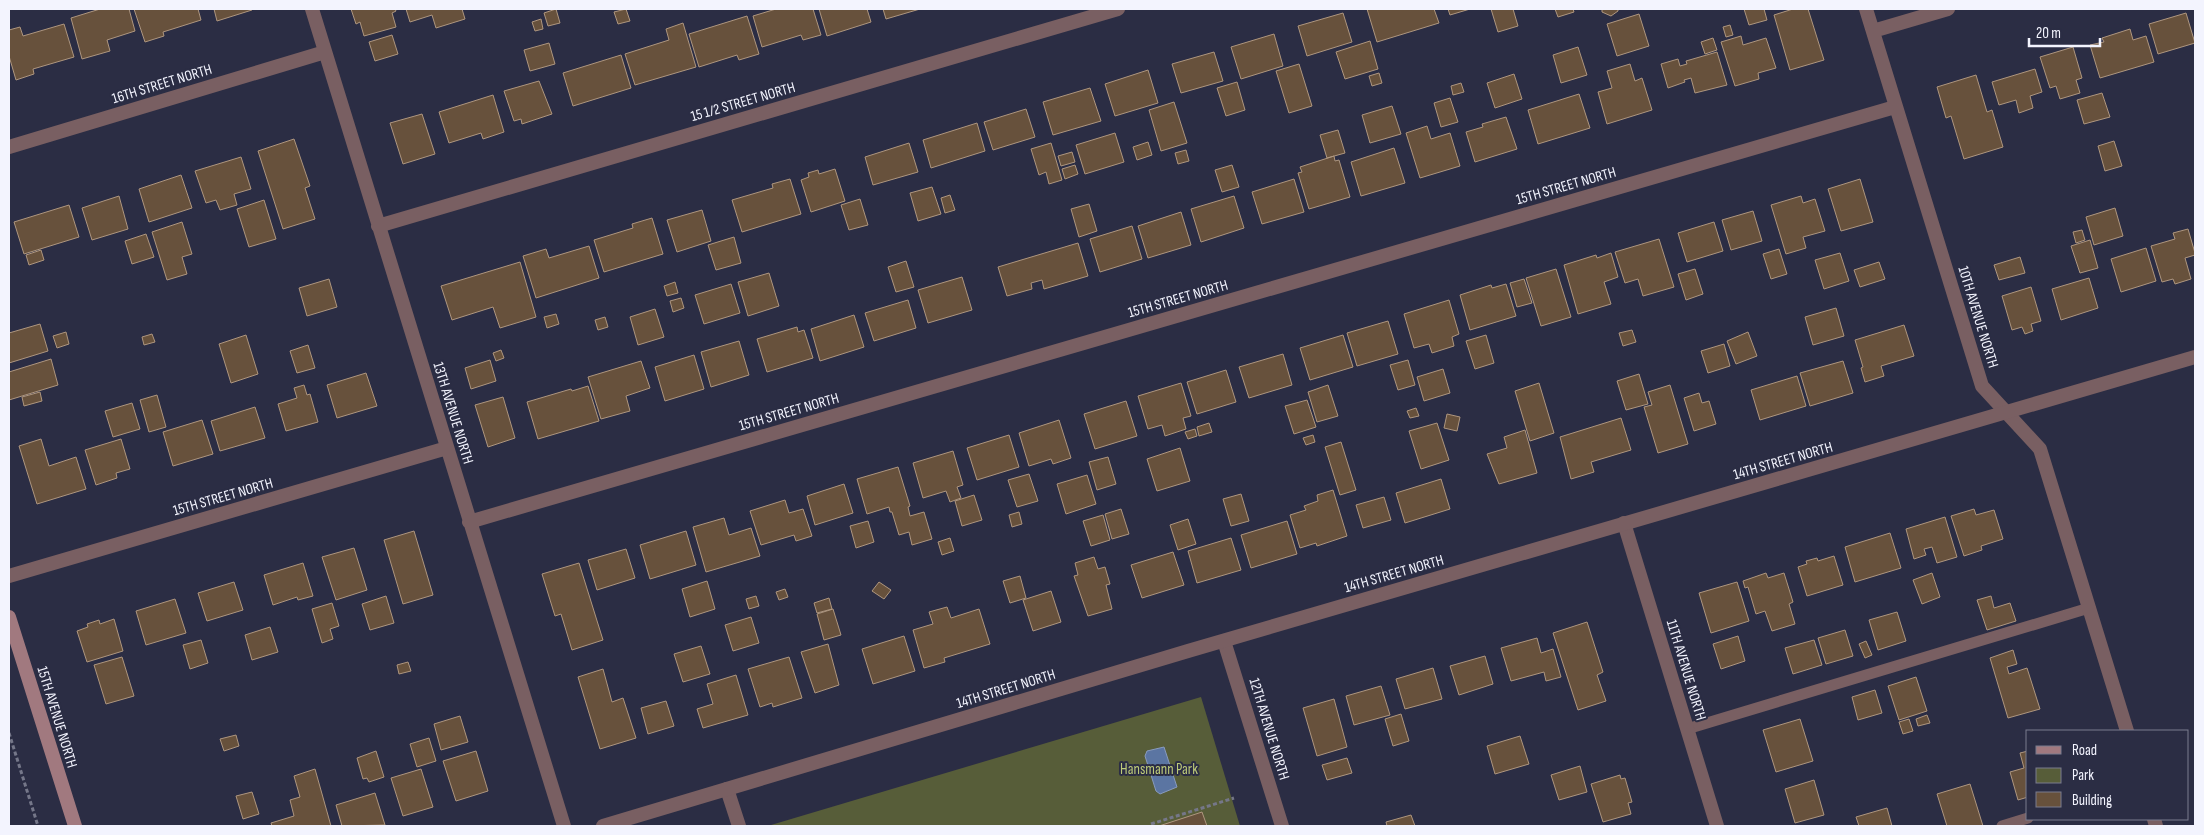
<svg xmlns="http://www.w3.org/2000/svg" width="2204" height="835" viewBox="0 0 2204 835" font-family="'Sofia Sans Condensed',sans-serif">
  <rect width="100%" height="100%" fill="#2b2d44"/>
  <path fill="#575d39" d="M1201,697L1240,826H770L771,825Z"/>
  <path fill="#5b75a2" stroke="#899bbe" d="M1164,747L1177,787L1160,794L1156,791L1145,756L1147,751Z"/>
  <path fill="#67513c" stroke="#ae967f" d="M100,9H129L135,31L107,40L110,51L82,59L71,18Z
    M134,9H198L201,20L163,32L164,36L145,42Z
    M214,9H252V10L217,21Z
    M351,9H395L396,11L392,13L396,27L364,36L360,22L356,24Z
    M406,9H462L465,19L436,28L432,15L410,22Z
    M556,9L560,23L548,26L544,13Z
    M626,9L630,21L618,24L614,12Z
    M776,9H813L821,35L803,40L801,35L762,47L753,16Z
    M819,9H867L871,22L827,36Z
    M883,9H920L886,19Z
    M1367,9H1434L1439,23L1377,42Z
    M1448,9H1470L1450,15Z
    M1491,9H1513L1518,26L1498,32Z
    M1555,9H1573L1574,12L1558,17Z
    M1602,9H1618V11L1611,16L1602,12Z
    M1744,9H1764L1767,20L1749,25Z
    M1793,9H1808L1824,60L1790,70L1774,15Z
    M1343,13L1352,42L1307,56L1298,26Z
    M2186,13L2195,43L2158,54L2149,24Z
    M1639,14L1649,46L1617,56L1607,24Z
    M747,16L759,54L739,60L737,55L699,67L689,34Z
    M541,19L543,29L535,31L532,22Z
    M683,23L696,67L635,85L625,54L669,40L666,29Z
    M64,24L74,57L33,69L34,74L16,80L9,56V30L20,27L23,36Z
    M1730,25L1733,35L1726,37L1723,27Z
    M2130,29L2133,40L2146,36L2154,62L2100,78L2090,45L2104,42L2102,38Z
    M1274,34L1283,66L1241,79L1231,47Z
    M392,35L398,54L375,61L369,42Z
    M1741,36L1743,45L1766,38L1776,68L1758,73L1759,79L1735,86L1721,42Z
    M1713,38L1717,50L1705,54L1701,42Z
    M1370,41L1378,69L1345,79L1336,52Z
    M549,43L555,64L530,71L524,50Z
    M1578,47L1587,75L1561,83L1553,55Z
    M2073,47L2082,78L2076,80L2080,93L2060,99L2056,86L2050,88L2040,57Z
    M1214,52L1223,81L1181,93L1172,64Z
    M1717,52L1727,85L1695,93L1691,78L1684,80L1685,82L1668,88L1661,64L1678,59L1680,66L1687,64L1686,61Z
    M621,55L631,88L573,106L563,73Z
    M1299,64L1312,106L1289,113L1276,71Z
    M1630,64L1635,81L1642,78L1652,110L1607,124L1598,92L1612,88L1607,71Z
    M2035,69L2042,92L2030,96L2033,108L2019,113L2016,100L1999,105L1992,82Z
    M1148,70L1158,103L1115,116L1105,84Z
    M1379,73L1382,83L1372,86L1369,76Z
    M1514,74L1522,99L1495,108L1487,83Z
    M1976,75L1987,112L1992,110L2003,147L1964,159L1951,116L1946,118L1937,87Z
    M539,81L552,114L522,124L521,119L514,121L504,91Z
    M1237,82L1245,110L1226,116L1217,88Z
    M1461,83L1464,92L1453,95L1451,86Z
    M1090,88L1101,121L1053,135L1043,102Z
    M2102,93L2110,117L2084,124L2077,100Z
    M1579,94L1590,128L1538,144L1528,110Z
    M493,95L504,132L483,139L481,133L449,143L439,112Z
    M1450,98L1458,122L1441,127L1434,103Z
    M1174,102L1187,143L1161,151L1149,110Z
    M1392,106L1401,134L1370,143L1362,115Z
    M1026,109L1035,137L993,150L984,122Z
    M422,114L435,154L403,164L390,123Z
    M1506,117L1517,149L1475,162L1466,132L1483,127L1482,124Z
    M977,123L985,151L931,168L923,140Z
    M1427,126L1431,139L1450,133L1460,166L1420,178L1406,133Z
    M1338,130L1345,153L1327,158L1320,135Z
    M1115,133L1124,162L1085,174L1076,145Z
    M294,139L310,186L305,188L315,219L283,229L258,151Z
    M2114,141L2122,166L2105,171L2098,146Z
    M1148,142L1152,155L1137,160L1133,147Z
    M909,143L918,172L873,185L865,157Z
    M1051,143L1062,180L1049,184L1046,172L1039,175L1031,149Z
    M1394,148L1405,183L1361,196L1351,162Z
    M1186,150L1189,161L1178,164L1175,153Z
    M1072,152L1075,162L1061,166L1058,156Z
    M1334,156L1335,161L1339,160L1350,197L1309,209L1298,173L1302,172L1300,167Z
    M241,157L251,189L234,194L237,205L220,210L216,200L206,203L195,171Z
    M1075,165L1078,174L1065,179L1062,169Z
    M1232,165L1239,187L1222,192L1215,170Z
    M835,169L845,201L811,212L801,180L809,177L808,173L818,170L819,174Z
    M181,175L192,208L149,222L139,189Z
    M790,179L801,214L742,232L732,200L773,188L772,184Z
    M1294,179L1304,212L1262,224L1252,192Z
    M1860,179L1873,222L1841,231L1828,189Z
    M932,187L941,214L918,221L910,193Z
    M950,195L955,210L945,213L941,198Z
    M119,196L128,229L92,240L82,208Z
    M1234,196L1244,228L1201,242L1191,209Z
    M1801,196L1803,203L1815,199L1825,231L1803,237L1806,248L1786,254L1771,205Z
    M860,199L868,225L849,230L841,205Z
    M264,200L276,239L249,247L237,209Z
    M1089,204L1097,231L1079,237L1071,209Z
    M69,205L79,237L24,254L14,222Z
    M2115,208L2123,236L2094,245L2086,217Z
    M702,210L711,241L677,252L667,220Z
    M1753,211L1762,241L1731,250L1722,220Z
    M1181,212L1191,245L1148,258L1138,226Z
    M652,218L663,254L604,272L594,240L633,228L632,224Z
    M182,222L192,254L182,257L187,274L167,280L152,232Z
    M1714,222L1723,251L1687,262L1678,233Z
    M1132,226L1142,259L1100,272L1090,239Z
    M2188,229L2195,253V255L2185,258L2191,279L2175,284L2173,279L2162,282L2151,246L2175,239L2173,233Z
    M2082,230L2085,240L2076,243L2073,232Z
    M146,234L154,257L132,264L125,241Z
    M734,237L741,263L716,270L708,245Z
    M1659,239L1674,287L1643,296L1638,279L1625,283L1615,252Z
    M2090,240L2098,268L2080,273L2071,246Z
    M1078,243L1088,276L1044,289L1042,280L1031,283L1032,289L1007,296L998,267Z
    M589,246L599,278L536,298L523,256L546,249L549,258Z
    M2146,248L2156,281L2121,292L2111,259Z
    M1779,249L1787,274L1771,279L1763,254Z
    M41,250L44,260L29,265L26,255Z
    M1611,253L1618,277L1604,282L1611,304L1578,314L1564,265L1596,255L1597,258Z
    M1840,253L1849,281L1824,289L1815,260Z
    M2020,257L2025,273L1999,280L1994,265Z
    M906,261L914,287L896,292L888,267Z
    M520,262L536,317L500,328L493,307L452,320L441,286Z
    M1879,262L1885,279L1860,287L1854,270Z
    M1556,269L1571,317L1541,326L1526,278Z
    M1695,269L1703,294L1686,300L1678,274Z
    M769,273L779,306L748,316L738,282Z
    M962,277L972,310L928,323L918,290Z
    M2089,278L2098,308L2061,320L2052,289Z
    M329,279L337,307L307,316L299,288Z
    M1524,279L1532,303L1517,307L1510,283Z
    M675,282L678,293L667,296L664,286Z
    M731,284L740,313L704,324L695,295Z
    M1506,284L1516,316L1470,330L1460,295L1491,285L1492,288Z
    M2031,287L2041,321L2031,324L2033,331L2025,334L2022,327L2012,330L2002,296Z
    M681,298L684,308L673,312L670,301Z
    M908,300L916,328L874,341L865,313Z
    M1449,300L1459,334L1452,337L1454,346L1432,353L1429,344L1414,348L1404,314Z
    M1836,308L1844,336L1813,345L1805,317Z
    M655,309L664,337L638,345L630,317Z
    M556,314L559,324L547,328L544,317Z
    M854,315L864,347L820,361L811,329Z
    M605,317L608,327L598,330L595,320Z
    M1388,321L1398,354L1357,366L1347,333Z
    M40,324L48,351L9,363V333Z
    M1904,325L1914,356L1881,366L1884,376L1865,382L1861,368L1863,367L1855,340Z
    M797,327L798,332L804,330L813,358L767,372L757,339Z
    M1632,330L1636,342L1623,346L1619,333Z
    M66,332L69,344L57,348L53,336Z
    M1748,332L1757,356L1736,364L1727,341Z
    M152,334L155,342L144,345L142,337Z
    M246,335L258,374L231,383L219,344Z
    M1343,335L1353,367L1310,380L1300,348Z
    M1486,335L1494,363L1475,369L1466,341Z
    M739,341L749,375L711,387L701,352Z
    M1724,344L1730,366L1708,373L1701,351Z
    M308,345L315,368L297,373L290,351Z
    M501,350L504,358L496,361L493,353Z
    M1283,354L1292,385L1249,398L1239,367Z
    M694,355L704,389L665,401L655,367Z
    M51,359L58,385L9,400V372Z
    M490,360L496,381L471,389L465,368Z
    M1408,360L1415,385L1398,390L1390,365Z
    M641,361L650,388L626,396L630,411L601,419L588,377Z
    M1843,361L1853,393L1810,406L1800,373Z
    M1443,369L1450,393L1424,401L1417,377Z
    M1226,370L1236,402L1197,414L1187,382Z
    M366,373L377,406L337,418L327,385Z
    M1639,374L1648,404L1626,410L1617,381Z
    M1797,376L1806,406L1760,420L1751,390Z
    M1181,383L1191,416L1183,418L1186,429L1165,436L1162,425L1148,429L1138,396Z
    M1539,383L1554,433L1530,441L1515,391Z
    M304,385L307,395L310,394L318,422L286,431L278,404L297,398L294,388Z
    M1328,385L1338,416L1317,422L1308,392Z
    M1670,385L1688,444L1658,453L1644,407L1652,405L1648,392Z
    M588,386L599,421L538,439L527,402L571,389L572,391Z
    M40,392L42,401L24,406L22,397Z
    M1699,393L1702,403L1709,401L1716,424L1694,431L1684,398Z
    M157,395L166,427L149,432L140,400Z
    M503,397L515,438L488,447L475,405Z
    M1307,400L1316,427L1294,434L1285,406Z
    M1126,401L1137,436L1095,449L1084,414Z
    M132,403L140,429L113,437L105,411Z
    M255,407L265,438L220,451L211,421Z
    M1416,408L1419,416L1410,418L1407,411Z
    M1447,414L1460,417L1457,431L1444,428Z
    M1621,418L1631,450L1591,462L1594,472L1571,479L1560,437Z
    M202,420L213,454L173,466L163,432Z
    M1059,420L1071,458L1053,464L1051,459L1029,466L1019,433Z
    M1209,423L1212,432L1199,436L1197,427Z
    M1437,423L1449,460L1421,469L1409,431Z
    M1195,429L1197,436L1188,439L1185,432Z
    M1525,430L1537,473L1499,484L1487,454L1507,448L1504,437Z
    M1009,435L1019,467L977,480L967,448Z
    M1313,435L1315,442L1306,445L1303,438Z
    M41,439L49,466L76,457L86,489L37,504L19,446Z
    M121,439L130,469L116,473L117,478L96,485L85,450Z
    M1341,442L1356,490L1340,495L1325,447Z
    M1180,448L1190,481L1157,491L1147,459Z
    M953,451L963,485L957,487L961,498L950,502L946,491L923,498L913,463Z
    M1108,457L1116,484L1097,490L1089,462Z
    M898,467L910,506L908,507L910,516L924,512L932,539L912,545L909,532L899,535L892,512H890L889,507L867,514L857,479Z
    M1029,474L1038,501L1017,507L1008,480Z
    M1087,475L1096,504L1066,514L1057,484Z
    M1441,479L1450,509L1405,523L1396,493Z
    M844,484L853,513L815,525L807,496Z
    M1333,490L1347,536L1317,546L1316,543L1300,548L1290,515L1306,510L1304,506L1318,501L1317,495Z
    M1241,494L1249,521L1231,526L1223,499Z
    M974,495L982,520L962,526L955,501Z
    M1384,497L1391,520L1363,528L1356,505Z
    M785,500L789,513L803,509L812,536L796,541L794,535L761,545L750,511Z
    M1121,509L1129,534L1112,539L1105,514Z
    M1974,509L1976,515L1994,510L2003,539L1981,546L1982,550L1964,556L1951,516Z
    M1019,512L1022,524L1012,527L1009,515Z
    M1103,515L1110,540L1091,546L1083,521Z
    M1945,517L1957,557L1937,563L1932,547L1924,549L1926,555L1914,559L1906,529Z
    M724,518L729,535L751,528L760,556L706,572L693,527Z
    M1188,519L1196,544L1178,550L1170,525Z
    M868,521L874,542L856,548L850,526Z
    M1287,521L1297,554L1251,568L1241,535Z
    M414,531L433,595L403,604L384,540Z
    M686,531L696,565L650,579L640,545Z
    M1890,533L1901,568L1855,582L1845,547Z
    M950,538L954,551L942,555L938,542Z
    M1231,538L1241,570L1197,583L1188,551Z
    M354,548L367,590L336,600L322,557Z
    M626,549L635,578L597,590L588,560Z
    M1173,552L1184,585L1142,598L1131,565Z
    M1834,556L1843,585L1807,596L1798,567L1807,564L1806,561L1817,558L1818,561Z
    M1094,557L1098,569L1105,567L1110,584L1106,585L1112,609L1088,616L1074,576L1078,575L1075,563Z
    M303,563L313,596L298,600L297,597L273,605L264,575Z
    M579,563L603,640L572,650L561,614L555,616L542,574Z
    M1766,573L1768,578L1784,573L1793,602L1789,604L1795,624L1772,631L1765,611L1756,614L1748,587L1745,588L1743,581Z
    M1932,573L1940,597L1922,604L1913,580Z
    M1020,576L1026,598L1010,603L1003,581Z
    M707,581L715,609L690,617L682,589Z
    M234,582L243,610L207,621L198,593Z
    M879,582L891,590L884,599L872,591Z
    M1737,582L1749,621L1711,633L1699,593Z
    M785,589L788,597L779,600L776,592Z
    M1051,591L1061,622L1033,631L1023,600Z
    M386,596L394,623L370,630L362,604Z
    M756,596L759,606L749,609L746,599Z
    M1991,596L1994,608L2010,603L2016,621L1987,630L1977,600Z
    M829,598L832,609L817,613L814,603Z
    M175,599L186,633L146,645L136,611Z
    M332,603L339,626L330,629L333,639L322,643L312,609Z
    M947,607L951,618L979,609L990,644L944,658L945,662L924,668L913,630L933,624L929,612Z
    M833,609L841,635L824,640L817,614Z
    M1897,612L1906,641L1878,650L1869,620Z
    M751,617L759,643L733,651L725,625Z
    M114,619L123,651L87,662L77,631L88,627L87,624L99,620L100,624Z
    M1587,622L1603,672L1597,675L1606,701L1578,710L1553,633Z
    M270,627L278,652L252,660L245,635Z
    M1845,630L1853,656L1826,664L1818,638Z
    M904,636L915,671L873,684L862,649Z
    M1738,636L1745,661L1721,669L1713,644Z
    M1537,638L1541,653L1553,649L1561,677L1546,681L1544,672L1511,681L1501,648Z
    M201,640L208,663L190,669L183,645Z
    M1814,640L1822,665L1793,674L1785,648Z
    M1866,641L1872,655L1865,658L1859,644Z
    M828,644L839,685L815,693L801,652Z
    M701,646L710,674L683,682L674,654Z
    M2013,650L2017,664L2007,667L2009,674L2027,668L2040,709L2008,718L1990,658Z
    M1485,656L1493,684L1459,695L1450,666Z
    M122,657L134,696L106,704L94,665Z
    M789,657L802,698L773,707L772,703L760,707L748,669Z
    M408,662L411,671L399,674L397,665Z
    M1433,668L1442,699L1405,709L1396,679Z
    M603,669L612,702L623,698L636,738L600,749L578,677Z
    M736,675L748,715L703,728L697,709L713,704L707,684Z
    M1916,677L1927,711L1899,720L1888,686Z
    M1381,686L1390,715L1354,725L1346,696Z
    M1875,690L1882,713L1858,720L1852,697Z
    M1334,699L1347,747L1317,756L1303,708Z
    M666,701L674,726L648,734L641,708Z
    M1401,714L1409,741L1393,746L1385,719Z
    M1927,715L1930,723L1918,726L1916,719Z
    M460,716L468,742L441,750L434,724Z
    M1800,719L1813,761L1776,772L1763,730Z
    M1909,719L1913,731L1903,734L1899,722Z
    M236,735L239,746L224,751L220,739Z
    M1520,736L1529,764L1495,774L1487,746Z
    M429,738L436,761L417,767L410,744Z
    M376,751L384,777L369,782L367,778L363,779L357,758Z
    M476,751L488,791L456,801L443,761Z
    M2028,751V797L2018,800L2010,772L2024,768L2020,753Z
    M1347,758L1352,773L1327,780L1322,765Z
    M1580,766L1587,792L1559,800L1551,775Z
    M315,769L331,826H272L271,823L294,816L290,800L300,797L294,776Z
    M421,769L433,807L403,816L391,778Z
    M1620,775L1621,779L1625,778L1632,802L1628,803L1631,814L1603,822L1591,784Z
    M1814,780L1824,815L1795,823L1785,789Z
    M1970,784L1983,826H1947L1937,794Z
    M252,792L259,814L243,819L236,796Z
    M375,793L385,825L342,826L336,805Z
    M1887,808L1892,826H1859L1856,817Z
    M1202,812L1207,826H1159Z
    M1411,815L1415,826H1387L1386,822Z"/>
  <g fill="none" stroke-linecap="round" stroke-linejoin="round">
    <path stroke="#757789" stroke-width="3" stroke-dasharray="4 2.5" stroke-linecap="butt" d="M9,733L38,826
      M1151,824L1234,798"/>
    <path stroke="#795f62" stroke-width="11" d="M1687,729L2089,608
      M2002,826L2028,818"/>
    <path stroke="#795f62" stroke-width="14" d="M312,9L564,826
      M1866,9L1982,386L2040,449L2127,731
      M1873,31L1948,9
      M9,147L325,52
      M378,226L1118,9
      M469,522L1895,107
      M1624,523L1717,826
      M9,576L447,448
      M1224,641L1282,826
      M727,789L739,826
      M2154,819L2156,826"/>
    <path stroke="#795f62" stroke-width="14" d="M603,826L1188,651L2195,357"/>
    <path stroke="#a1797f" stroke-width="14" d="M9,617L75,826"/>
  </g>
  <g text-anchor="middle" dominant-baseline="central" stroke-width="4" stroke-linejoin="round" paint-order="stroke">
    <g font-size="15" fill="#f3f4fe" stroke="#2b2d44">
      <text transform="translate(162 84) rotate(-17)">16TH STREET NORTH</text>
      <text transform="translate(743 102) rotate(-16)">15 1/2 STREET NORTH</text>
      <text transform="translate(1566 186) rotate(-16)">15TH STREET NORTH</text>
      <text transform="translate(1178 299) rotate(-16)">15TH STREET NORTH</text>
      <text transform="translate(1978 317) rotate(73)">10TH AVENUE NORTH</text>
      <text transform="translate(789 412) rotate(-16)">15TH STREET NORTH</text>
      <text transform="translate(453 413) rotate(73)">13TH AVENUE NORTH</text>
      <text transform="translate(1783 461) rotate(-16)">14TH STREET NORTH</text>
      <text transform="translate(223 497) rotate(-16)">15TH STREET NORTH</text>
      <text transform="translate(1394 574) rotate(-16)">14TH STREET NORTH</text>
      <text transform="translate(1686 670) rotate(73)">11TH AVENUE NORTH</text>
      <text transform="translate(1006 689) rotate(-17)">14TH STREET NORTH</text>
      <text transform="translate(57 717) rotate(73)">15TH AVENUE NORTH</text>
      <text transform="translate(1269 729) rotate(73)">12TH AVENUE NORTH</text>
    </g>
    <g font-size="15" fill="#bdca79" stroke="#2b2d44">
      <text x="1159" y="769">Hansmann Park</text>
    </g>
  </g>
  <rect width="2204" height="835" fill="none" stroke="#f3f4fe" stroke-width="20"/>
  <rect x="2026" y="730" width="162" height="90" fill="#2b2d44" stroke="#7b7d8e"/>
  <rect x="2036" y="746" width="25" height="8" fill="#a1797f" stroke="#7b7d8e"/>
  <text x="2072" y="755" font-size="15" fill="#f3f4fe">Road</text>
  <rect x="2036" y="768" width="25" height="15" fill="#575d39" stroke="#7b7d8e"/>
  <text x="2072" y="780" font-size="15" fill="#f3f4fe">Park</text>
  <rect x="2036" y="792" width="25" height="15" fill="#67513c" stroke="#7b7d8e"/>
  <text x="2072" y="805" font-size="15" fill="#f3f4fe">Building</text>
  <path d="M2029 38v8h71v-8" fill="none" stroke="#f3f4fe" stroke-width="2.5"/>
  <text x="2036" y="38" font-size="15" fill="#f3f4fe" stroke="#2b2d44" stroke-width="4" paint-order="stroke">20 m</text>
</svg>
